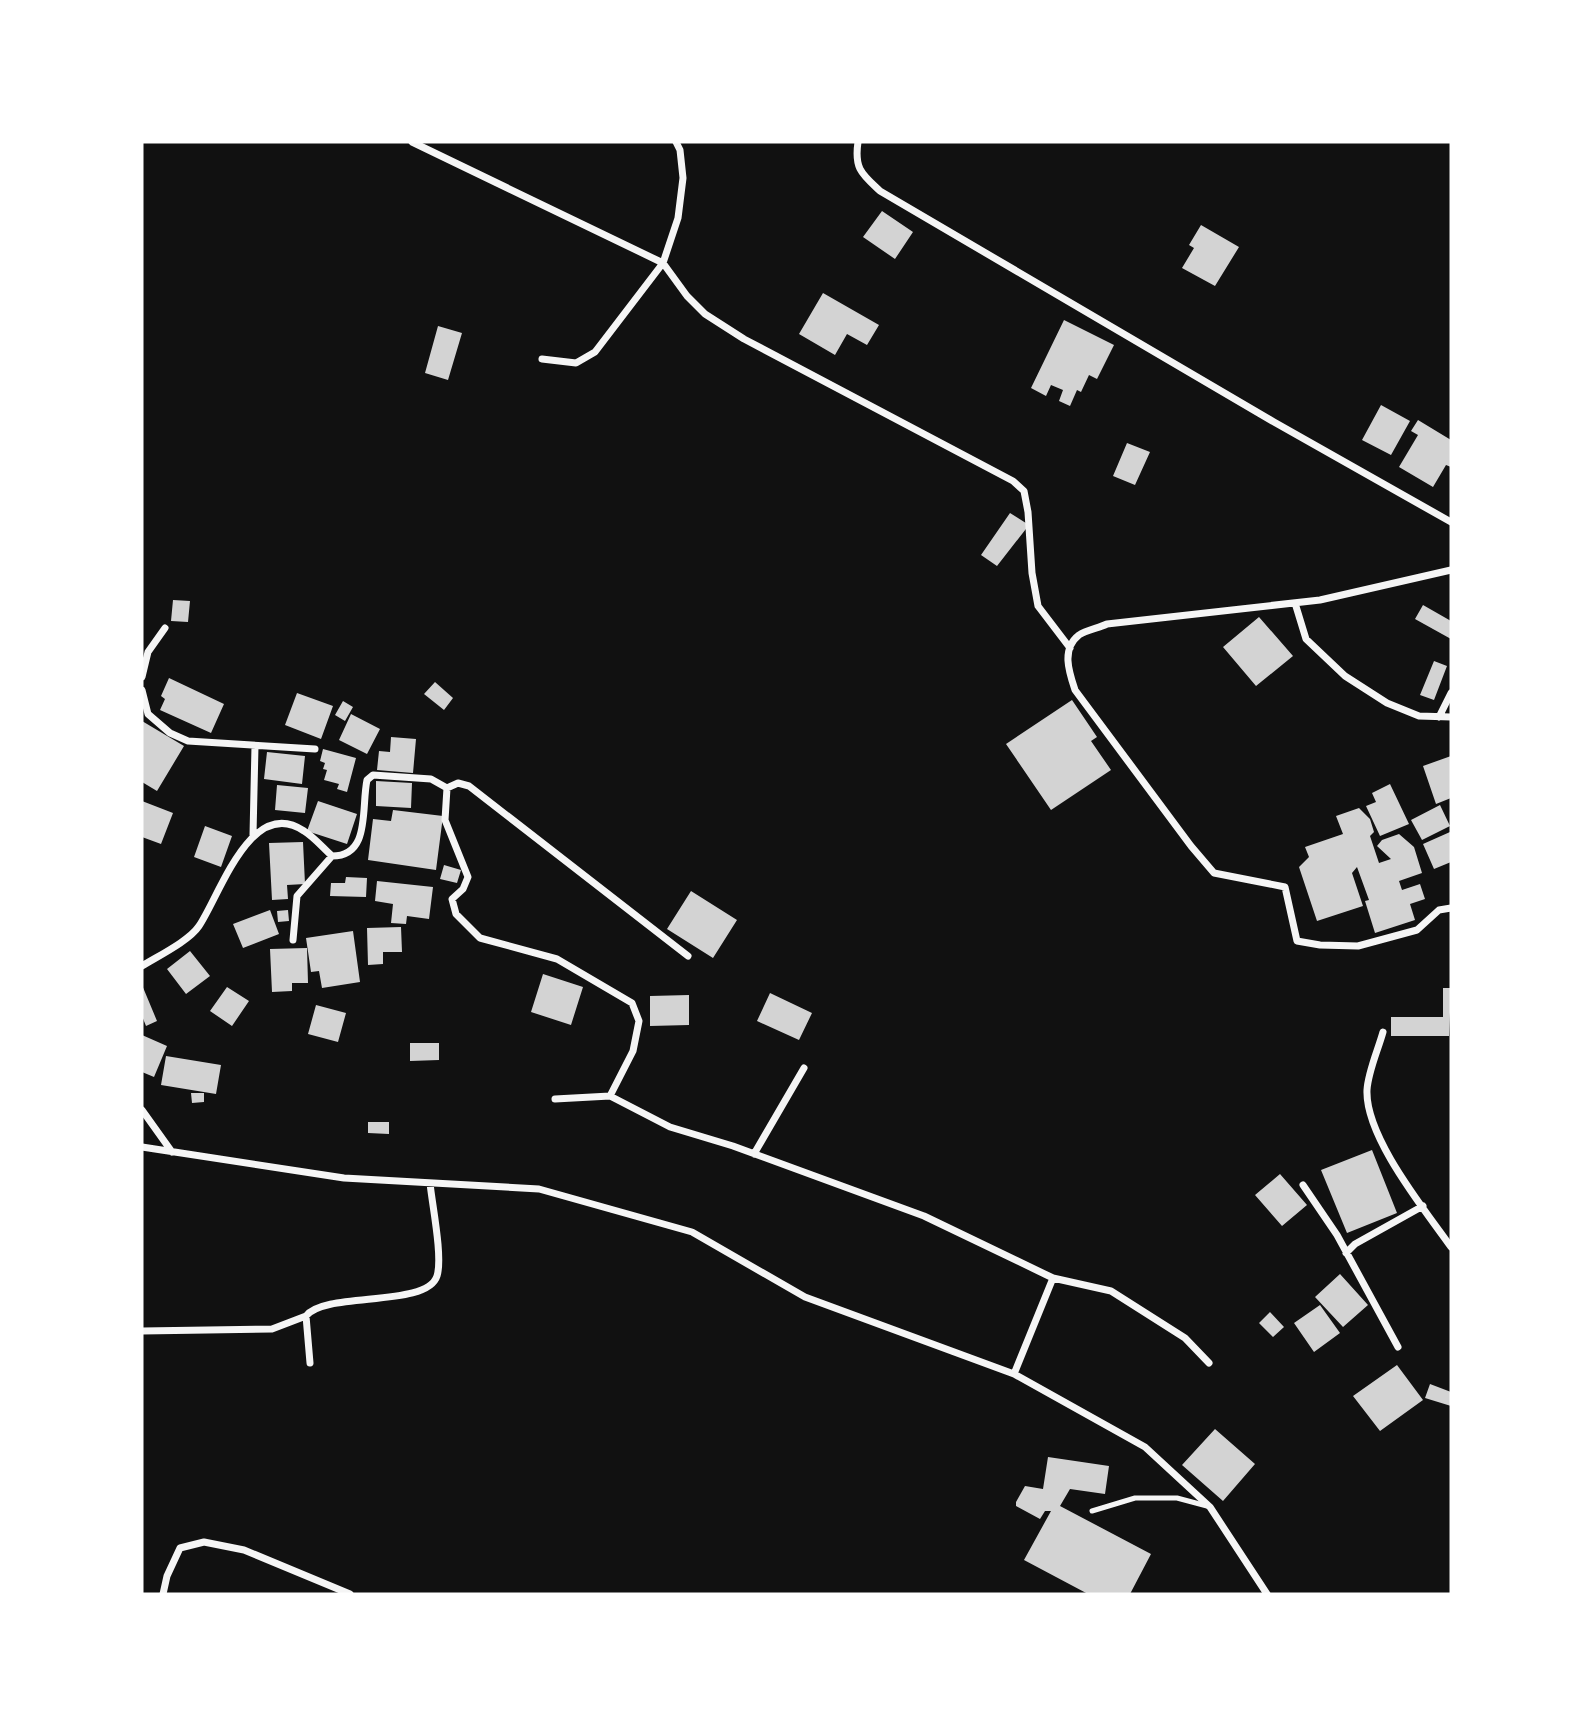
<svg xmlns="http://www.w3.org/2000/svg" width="1593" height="1736" viewBox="0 0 1593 1736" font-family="'Sofia Sans Condensed',sans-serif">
  <rect width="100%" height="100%" fill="#111"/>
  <path fill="#d3d3d3" d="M882,211L913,232L895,259L863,237Z
    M1201,225L1239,247L1215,286L1182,268L1194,248L1189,245Z
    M823,293L879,325L867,345L847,334L835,355L799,334Z
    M1064,320L1114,345L1097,379L1089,375L1081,392L1077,390L1070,406L1059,401L1063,390L1051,385L1046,396L1031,388Z
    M438,326L462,333L448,380L425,373Z
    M1381,405L1410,421L1391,455L1362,440Z
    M1418,420L1451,440V467L1446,465L1433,487L1399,467L1418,435L1411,431Z
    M1127,443L1150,452L1135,485L1113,476Z
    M1010,513L1029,525L997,566L981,555Z
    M173,600L190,601L188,622L171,621Z
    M1423,605L1451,621V639L1415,619Z
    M1259,617L1293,656L1256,686L1223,647Z
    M1434,661L1447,666L1434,700L1420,695Z
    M169,678L224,704L211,733L160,710L165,699L161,696Z
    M435,682L453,698L444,710L424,694Z
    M297,693L333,706L321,739L285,725Z
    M1072,700L1097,737L1091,741L1111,770L1051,810L1006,744Z
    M343,701L353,707L345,721L335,715Z
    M351,714L380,729L367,754L339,740Z
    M142,721L184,746L157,791L142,782Z
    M391,737L416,739L413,773L377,770L379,751L390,752Z
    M323,749L356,758L347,792L337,789L339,784L324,780L327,770L323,769L325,763L320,761Z
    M267,752L305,756L302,784L264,779Z
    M1451,756V798L1436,804L1423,766Z
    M376,781L412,783L411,808L376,806Z
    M1390,784L1409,824L1380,836L1366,806L1376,802L1372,793Z
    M277,785L308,788L305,813L275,810Z
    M142,801L173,813L161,844L142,837Z
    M318,801L357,814L347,844L307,831Z
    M1440,805L1450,826L1422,840L1411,820Z
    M1359,808L1370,819L1374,832L1370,836L1379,863L1391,859L1377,846L1382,840L1399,834L1414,847L1422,873L1399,881L1402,890L1420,884L1425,899L1410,904L1415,920L1375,933L1365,901L1369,900L1357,867L1352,873L1363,906L1317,921L1299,867L1309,857L1305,847L1343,834L1336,816Z
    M393,810L443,816L436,870L368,860L373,819L391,821Z
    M205,826L232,836L221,867L194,857Z
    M1450,832L1451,862L1434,869L1423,844Z
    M303,842L305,884L287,885L288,899L272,900L269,843Z
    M444,865L461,870L457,883L440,879Z
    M346,877L367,878L366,897L330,896L331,883H345Z
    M377,881L433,887L429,919L407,916L406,924L391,923L393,904L375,901Z
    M691,891L737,920L713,958L667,929Z
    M270,910L279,934L243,948L233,924Z
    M288,910L289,921L278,922L277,911Z
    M401,927L402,952H383V964L368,965L367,928Z
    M353,931L360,982L322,988L319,971L311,972L306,938Z
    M307,948L308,983H292V991L272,992L270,949Z
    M190,951L210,976L186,994L167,969Z
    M543,974L583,987L571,1025L531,1012Z
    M142,985L157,1021L146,1026L142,1016Z
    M227,987L249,1001L232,1026L210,1011Z
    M1443,988H1451L1449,1036H1391V1017H1443Z
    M770,993L812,1013L799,1040L757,1021Z
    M689,995V1025L650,1026V996Z
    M316,1005L346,1013L338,1042L308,1034Z
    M142,1035L167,1046L154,1077L142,1072Z
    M410,1043H439V1060L410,1061Z
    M166,1056L221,1065L216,1094L161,1085Z
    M191,1093H204V1102L192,1103Z
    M368,1122H389V1134L368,1133Z
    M1372,1150L1397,1213L1347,1233L1321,1170Z
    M1280,1174L1307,1205L1282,1226L1255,1195Z
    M1340,1274L1368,1305L1343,1327L1315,1297Z
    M1320,1305L1340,1333L1314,1352L1294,1323Z
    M1270,1312L1284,1327L1273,1337L1259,1323Z
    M1397,1365L1423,1400L1380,1431L1353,1396Z
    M1430,1384L1451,1392V1406L1425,1398Z
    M1215,1429L1255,1464L1223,1501L1182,1465Z
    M1048,1457L1109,1466L1105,1494L1070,1489L1060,1506L1151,1554L1130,1594H1088L1024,1560L1051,1511H1045L1040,1519L1016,1506V1502L1025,1486L1043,1489Z"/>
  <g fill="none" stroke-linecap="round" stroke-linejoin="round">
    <path stroke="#f5f5f5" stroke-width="5" d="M1092,1511L1135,1498H1177L1207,1506"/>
    <path stroke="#f5f5f5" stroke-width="7" d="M412,142L663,263L687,296L705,314L744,339L1013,481L1024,491L1028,512L1032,573L1038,606L1070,648
      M858,142C854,169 862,174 880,191L1274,422L1451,522
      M542,359L576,363L595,352L663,263L678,218L683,178L680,150L676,142
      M1451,570L1320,600L1107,624C1099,628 1086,630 1079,635C1061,649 1069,672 1075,690L1191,846L1214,873L1285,887L1297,941L1320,945L1358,946L1417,930L1439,910L1451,908
      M1295,603L1306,639L1345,676L1387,703L1419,716L1451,717
      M142,677L148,652L165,628
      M142,690L148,714L170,733L188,741L315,749
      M1439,717L1451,693
      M253,835L255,746
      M293,940L297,896L332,856
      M142,966C158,956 189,941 199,926C220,895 251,795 304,831C314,837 323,848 332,856C371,856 361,808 367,780L373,775L431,779L447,788
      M1383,1032C1378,1050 1368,1072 1367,1090C1365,1137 1425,1210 1451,1247
      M610,1096L633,1051L639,1021L632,1003L557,959L480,938L456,914L452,899L463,889L468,877L445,820L447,788L458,783L469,786L688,956
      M555,1099L610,1096L670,1127L733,1146L924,1216L1053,1278L1111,1291L1185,1338L1209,1363
      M142,1110L172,1152
      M142,1147L344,1178L539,1189L692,1232L805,1297L1014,1374L1145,1447L1210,1507L1267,1594
      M754,1154L804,1068
      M1303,1185L1337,1235L1398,1347
      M1346,1253L1355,1244L1423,1206
      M142,1331L272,1329L306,1316
      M310,1363L306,1316C325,1291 427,1308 437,1276C443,1257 432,1204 430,1183
      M1014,1374L1053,1278
      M163,1594L167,1576L180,1548L204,1542L244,1550L350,1594"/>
  </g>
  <rect width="1593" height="1736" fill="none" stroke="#ffffff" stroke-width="287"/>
</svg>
